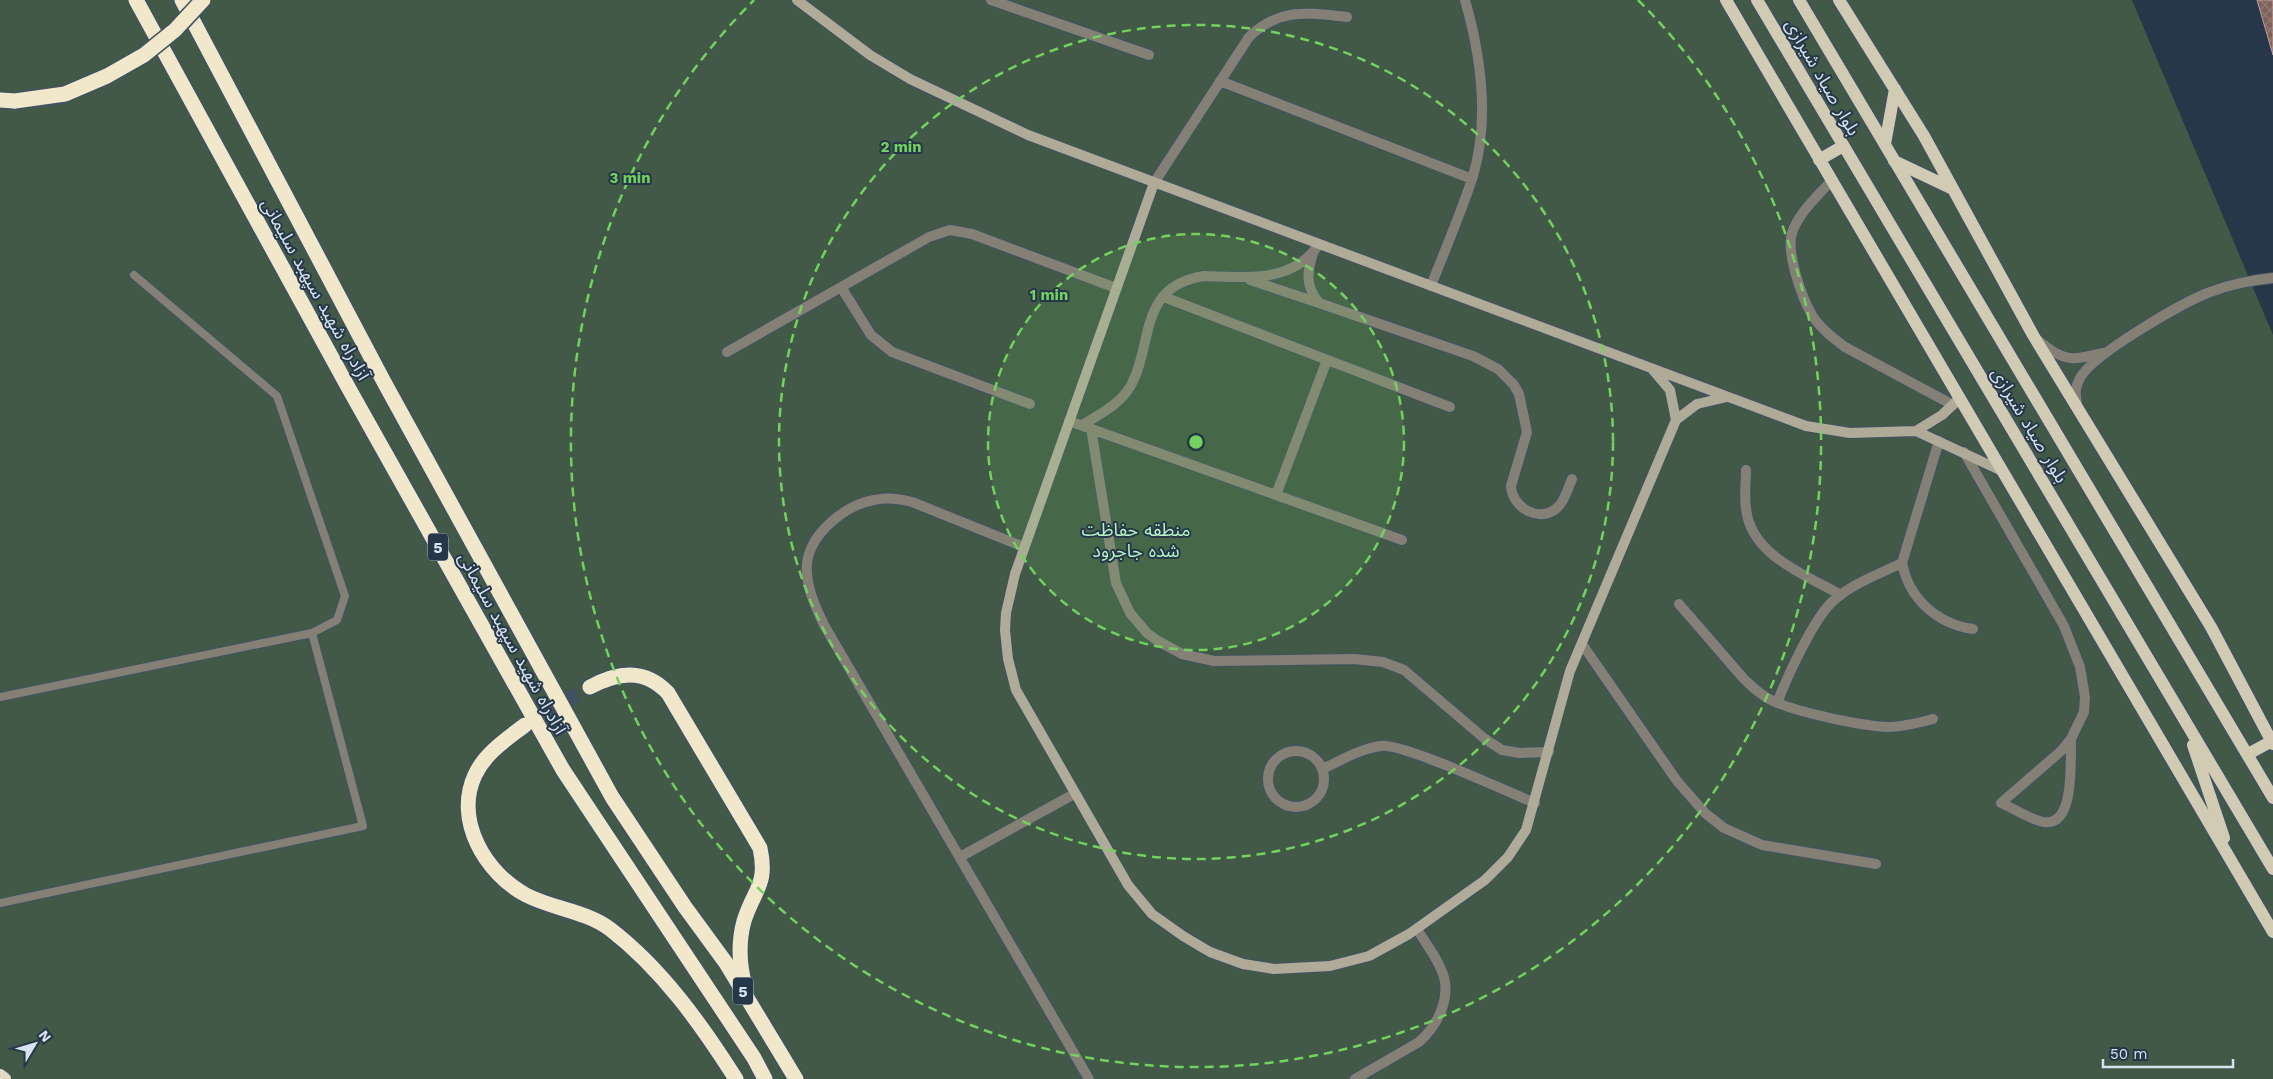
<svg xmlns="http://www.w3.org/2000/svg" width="2273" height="1079" viewBox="0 0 2273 1079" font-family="'Work Sans','Noto Sans Arabic',sans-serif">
  <defs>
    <pattern id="building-cross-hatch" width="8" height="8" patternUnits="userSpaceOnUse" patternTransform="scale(1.25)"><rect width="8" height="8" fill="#7e625b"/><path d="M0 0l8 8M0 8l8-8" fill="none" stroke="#907873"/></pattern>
    <filter id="shadow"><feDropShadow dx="4.5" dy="4.5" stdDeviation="0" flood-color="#0009"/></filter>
  </defs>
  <rect width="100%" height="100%" fill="#253748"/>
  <path fill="#415946" d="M0,0H2132L2273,335V1079H0Z"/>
  <path fill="url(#building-cross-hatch)" stroke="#bf9f99" filter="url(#shadow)" d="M2257,0H2273V55Z"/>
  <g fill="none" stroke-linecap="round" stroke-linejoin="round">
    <path stroke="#405161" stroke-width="15" stroke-dasharray="15 8" stroke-linecap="butt" d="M525,725L590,687"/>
    <g stroke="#415363" stroke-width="10">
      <path id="service" d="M0,697L312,633L337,620L345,596L277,396L134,275
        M0,903L363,826L312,633"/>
    </g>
    <g stroke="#415363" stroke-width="12">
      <path id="minor" d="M991,0L1149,55
        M1220,81L1472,179
        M1831,181C1817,197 1799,212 1792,233C1786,253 1802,298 1812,315C1820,328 1833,338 1845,347L1953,405
        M1154,183L1249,37C1280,7 1308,13 1347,17
        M1250,280L1319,303C1305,285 1307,273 1313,253
        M1431,286C1445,250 1461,213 1473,176C1490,119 1481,56 1465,0
        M841,287L871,335L892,352L1030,404
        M1164,297L1450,407
        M1319,303L1473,356L1498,369L1514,385L1519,394L1527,432L1511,486C1512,508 1540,524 1558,507C1565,500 1568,488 1572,479
        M2039,341C2065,363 2072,360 2103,353
        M727,352L929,237L950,230L972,234L1116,288
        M2077,404C2075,394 2075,387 2080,378C2092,355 2183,302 2210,292C2229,285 2252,280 2273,278
        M1069,421L1402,540
        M1082,425C1099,415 1120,404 1130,387C1154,345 1137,286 1204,276C1245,277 1293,284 1319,244
        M1091,428L1116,583L1130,613L1147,633L1158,641L1182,654L1214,661L1354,659L1383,662L1404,670L1485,739L1502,750L1520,753L1549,752
        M1964,452L2064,626L2080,667L2085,697L2084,712L2071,739L2060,752L2001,803C2013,808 2033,821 2044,822C2076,827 2070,758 2071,739
        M1746,470C1746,483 1744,496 1746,508C1750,555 1806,575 1841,595
        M1276,495L1327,360
        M1024,547L912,502C900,499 887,497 874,500C846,505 811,532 807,563C805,585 815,606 824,625L1089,1079
        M1902,562C1908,598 1937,624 1973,629
        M1679,604L1744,679C1752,687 1761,695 1771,700C1795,712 1861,726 1888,727C1903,727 1918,723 1933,719
        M1582,644L1677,781L1705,813L1724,828L1762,845L1876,864
        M1777,703C1787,677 1813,620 1832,602C1851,584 1879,574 1902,563L1939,441
        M1268 779a28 28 0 1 1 56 0a28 28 0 1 1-56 0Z
        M1322,769C1340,761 1360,749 1380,746C1401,742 1508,792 1535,803
        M960,857L1074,794
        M1355,1079L1419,1042C1439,1024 1453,995 1441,969C1435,955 1425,942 1417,929"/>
    </g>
    <g stroke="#415363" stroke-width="12">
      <path id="secondary" d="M797,0L870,55L910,79L1028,135L1806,426L1850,433L1916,431L2000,470
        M1154,183L1015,574L1006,613L1005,630L1008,659L1016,690L1128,885L1152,914L1183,936L1210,952L1243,964L1274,969L1330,966L1369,956L1409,934L1485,880L1508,857L1526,830L1570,671L1676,420L1697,404L1727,397
        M1653,370L1670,390L1676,420
        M1916,431L1942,415L1960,398"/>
    </g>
    <g stroke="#415363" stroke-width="15">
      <path id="primary" d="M1726,0L2273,932
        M1757,0L2273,869
        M1799,0L2273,798
        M1839,0L1924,136L2033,335L2211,627L2273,744
        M1885,144L1895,89
        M1819,160L1843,146
        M1894,161L1953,189
        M2193,745L2224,838
        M2248,754L2272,741"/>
    </g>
    <g stroke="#415363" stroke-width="16">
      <path id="trunk" d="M0,1076L4,1079"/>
    </g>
    <g stroke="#415363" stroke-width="18">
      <path id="motorway" d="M136,0L348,387L563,770L754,1058L765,1079
        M182,0L384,382L612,797L685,907L726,963L796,1079
        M0,100L15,101
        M590,687C618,672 644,668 668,693L760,848C768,885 754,889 744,921C738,943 739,964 745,986
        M525,725C507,739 485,753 475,775C454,820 485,873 526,895C553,909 586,911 610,929C662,969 701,1024 736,1079"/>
    </g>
    <use href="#service" stroke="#848075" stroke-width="8"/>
    <use href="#minor" stroke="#848075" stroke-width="10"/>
    <use href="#secondary" stroke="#b0aa98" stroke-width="10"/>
    <use href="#primary" stroke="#d2cbb3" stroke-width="12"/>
    <use href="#trunk" stroke="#e2dac0" stroke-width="14"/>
    <use href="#motorway" stroke="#f1e8cc" stroke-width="15"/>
    <g stroke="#415363" stroke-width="18" stroke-linecap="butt">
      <path id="motorway-bridge" d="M15,101L65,94L107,76L144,55L175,30L203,0"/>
    </g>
    <use href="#motorway-bridge" stroke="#f1e8cc" stroke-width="15"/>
  </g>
  <circle cx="1196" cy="442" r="208" fill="#72d25d" fill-opacity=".12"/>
  <g fill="none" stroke="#72d25d" stroke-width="2.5" stroke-dasharray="9 6">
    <circle cx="1196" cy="442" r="208"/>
    <circle cx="1196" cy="442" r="417"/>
    <path d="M1638 0A625 625 0 1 1 754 0"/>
  </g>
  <g text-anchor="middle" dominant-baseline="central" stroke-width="4" stroke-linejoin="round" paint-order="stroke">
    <g fill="#253748" stroke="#a2afbc" stroke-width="1">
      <rect x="428" y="533.5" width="20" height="27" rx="4"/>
      <rect x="733" y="977.5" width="20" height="27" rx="4"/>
    </g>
    <g font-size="16" font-weight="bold" fill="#d7e3ee">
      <text x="438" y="547">5</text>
      <text x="743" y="991">5</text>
    </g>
    <g font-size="18" fill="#d7e3ee" stroke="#253748">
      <text transform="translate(1823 77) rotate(60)">بلوار صیاد شیرازی</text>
      <text transform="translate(316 289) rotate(61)">آزادراه شهید سپهبد سلیمانی</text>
      <text transform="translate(2030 425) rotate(59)">بلوار صیاد شیرازی</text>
      <text transform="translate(513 643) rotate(61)">آزادراه شهید سپهبد سلیمانی</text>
    </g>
    <g font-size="18" fill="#b8f4c5" stroke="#253748">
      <text x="1136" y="529">منطقه حفاظت<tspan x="1136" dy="21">شده جاجرود</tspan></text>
    </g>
  </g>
  <circle cx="1196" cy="442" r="8" fill="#72d25d" stroke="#253748" stroke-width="2.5"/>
  <g font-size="15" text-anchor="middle" font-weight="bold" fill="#72d25d" stroke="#253748" stroke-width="4" stroke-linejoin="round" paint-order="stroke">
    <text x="901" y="152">2 min</text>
    <text x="630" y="183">3 min</text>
    <text x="1049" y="300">1 min</text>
  </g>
  <g transform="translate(35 1044) rotate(52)" stroke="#253748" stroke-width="4" paint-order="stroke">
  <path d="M0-4L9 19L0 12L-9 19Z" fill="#d7e3ee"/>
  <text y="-8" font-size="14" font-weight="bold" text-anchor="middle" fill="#d7e3ee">N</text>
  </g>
  <path d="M2103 1059v8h130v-8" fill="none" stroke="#d7e3ee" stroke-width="2.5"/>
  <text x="2110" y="1059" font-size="15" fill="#d7e3ee" stroke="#253748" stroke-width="4" paint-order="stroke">50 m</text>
</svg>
